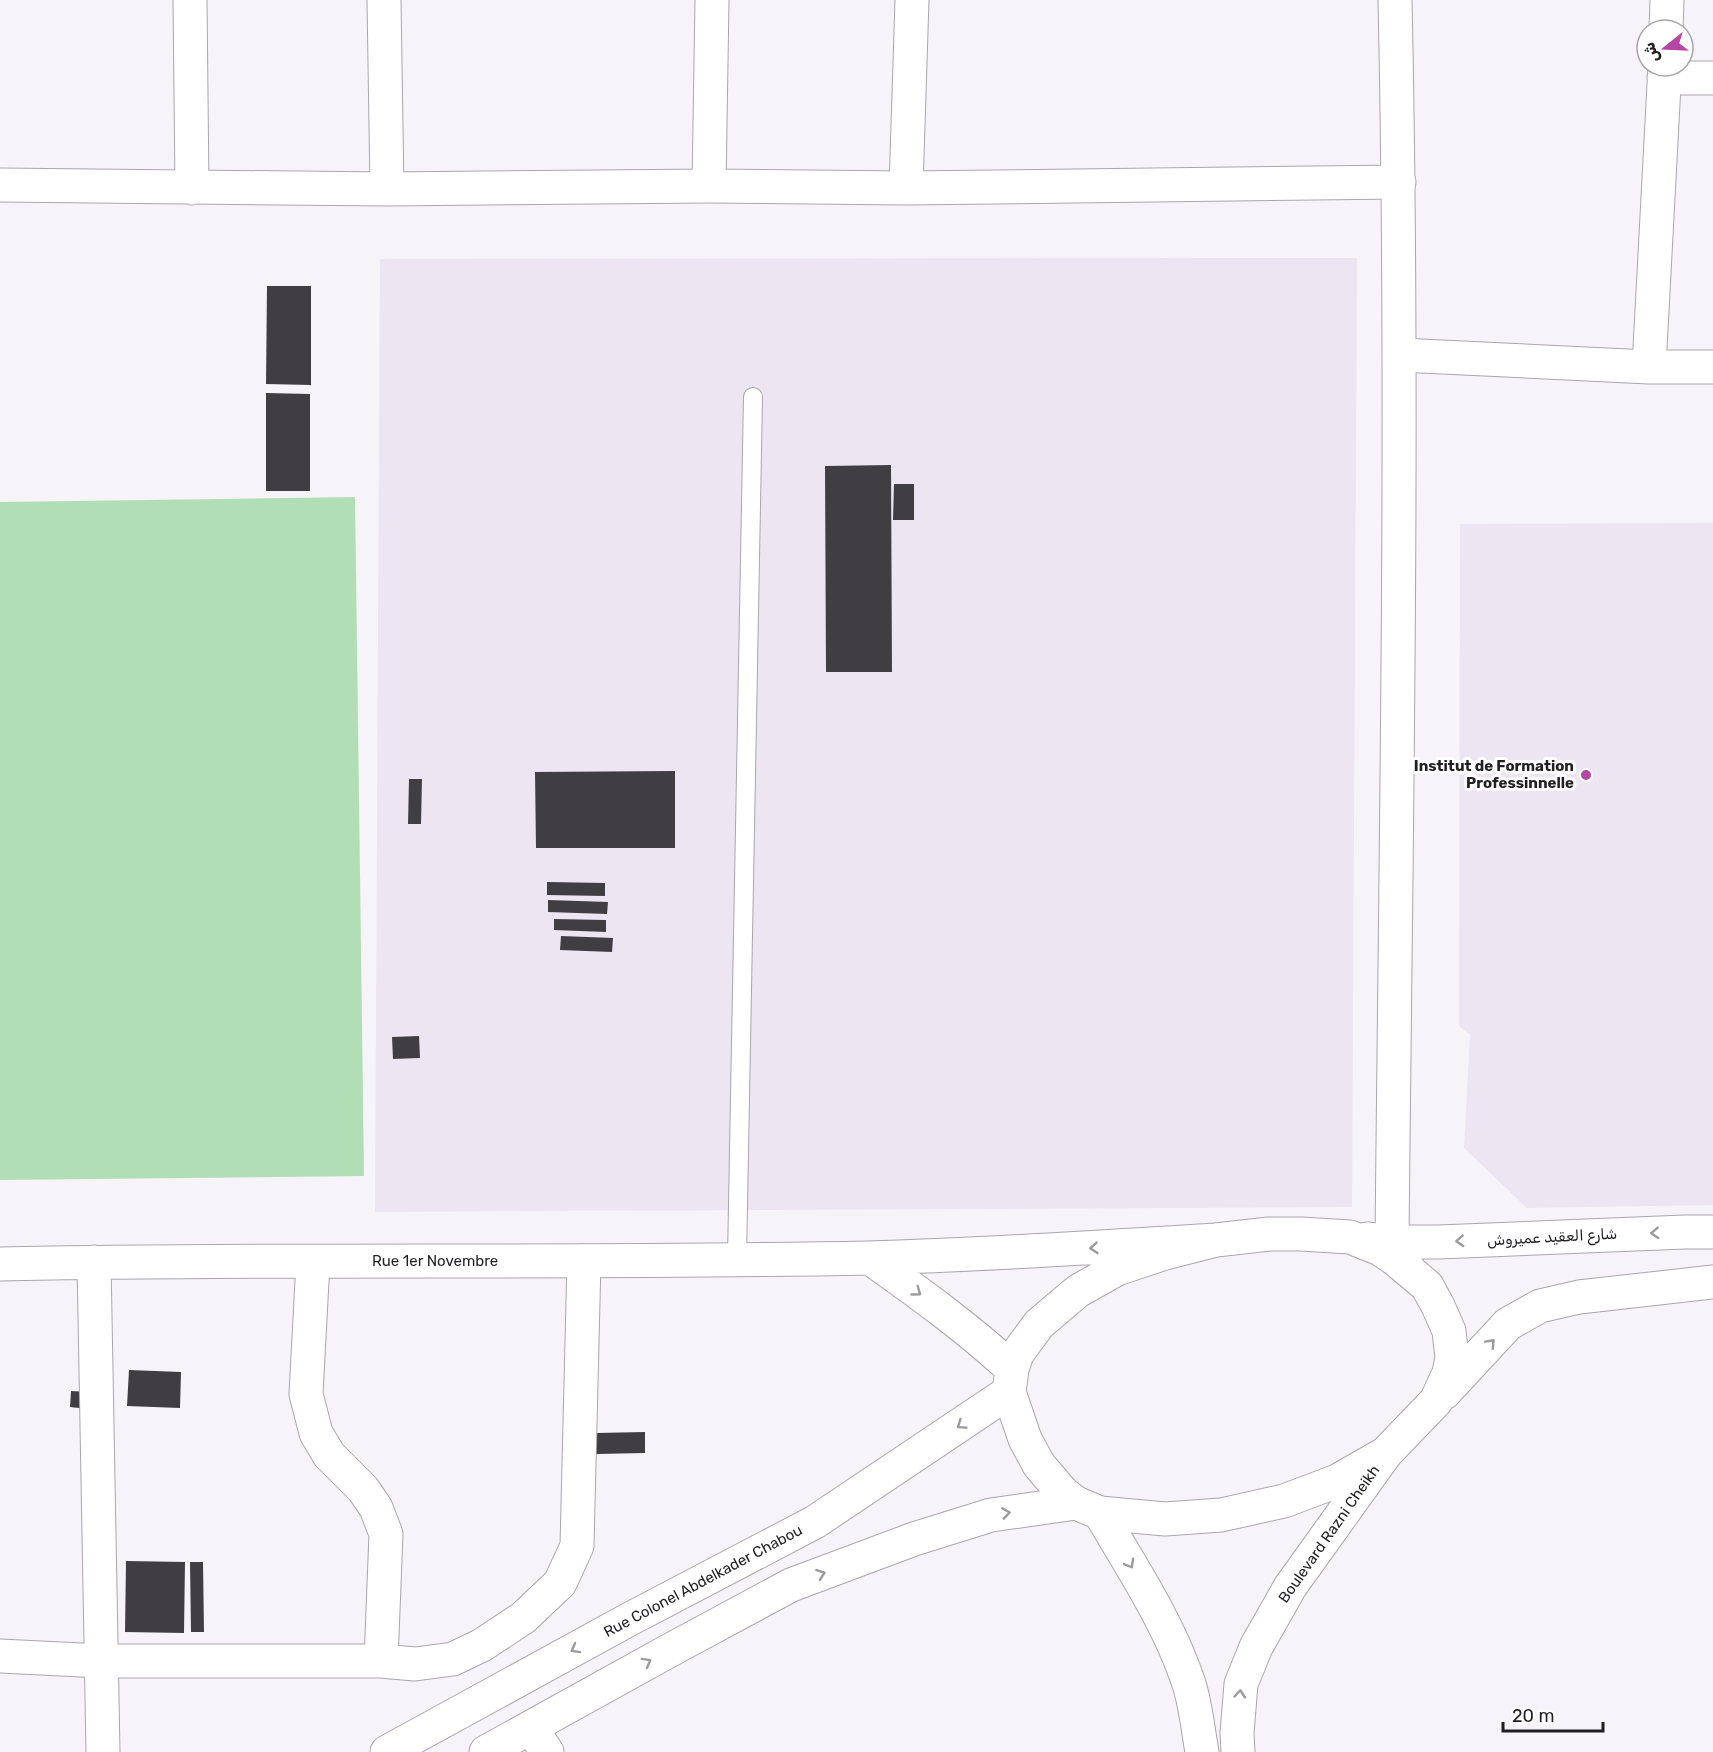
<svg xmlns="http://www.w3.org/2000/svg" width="1713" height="1752" viewBox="0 0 1713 1752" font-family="Rubik,'Noto Naskh Arabic',sans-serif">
  <rect width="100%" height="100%" fill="#f6f3f9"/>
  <path fill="#ece5f2" d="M1357,258L1352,1207L375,1212L380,259Z
    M1713,523V1205L1527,1208L1464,1148L1470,1035L1459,1026L1460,524Z"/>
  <path fill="#b2deb6" d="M355,497L364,1176L0,1180V502Z"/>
  <path fill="#413e43" d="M267,286H311V385L266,384Z
    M266,393L310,394V491H266Z
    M891,465L892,672H826L825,466Z
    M894,484H914V520H893Z
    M675,771V848H536L535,772Z
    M409,779H422L421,824H408Z
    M547,882L605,883V896L547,895Z
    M548,900L608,902L607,914L548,912Z
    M554,919L606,920V932L554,930Z
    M561,936L613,938L612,952L560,950Z
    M419,1036L420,1058L393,1059L392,1037Z
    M129,1370L181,1372L180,1408L127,1406Z
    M71,1391L89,1392L88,1409L70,1407Z
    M645,1432V1453L596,1454V1433Z
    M126,1561L185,1562L184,1633L125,1632Z
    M190,1562H203L204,1632H191Z"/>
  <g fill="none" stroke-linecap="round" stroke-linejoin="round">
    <g stroke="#aaa6ac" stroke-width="20">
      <path id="service" d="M737,1259L753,397"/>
    </g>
    <g stroke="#aaa6ac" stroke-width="35">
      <path id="minor" d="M190,0L192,188
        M384,0L387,189
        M1666,30L1667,0
        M1664,78H1713
        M0,185L387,189L709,186L906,188L1399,182
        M709,186L712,0
        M906,188L912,0
        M1400,355L1649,367H1713
        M1649,367L1665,66
        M94,1262L103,1752
        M313,1262L306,1394L316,1433L329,1455L363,1489L376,1508L386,1534L381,1661
        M0,1656L101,1661H381L415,1664L453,1659L482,1645L523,1618L560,1583L577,1546L584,1261
        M531,1728L547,1752"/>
    </g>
    <g stroke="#aaa6ac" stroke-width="35">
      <path id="secondary" d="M1395,0C1404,414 1396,828 1392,1242L1407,1266
        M1100,1513C1132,1568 1169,1623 1189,1684C1196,1706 1198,1730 1202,1752
        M387,1752L628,1620L815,1522L1009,1392
        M486,1752L674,1648L791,1585L914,1539L991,1515L1076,1503
        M1238,1752L1237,1733L1241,1684L1256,1647L1290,1587L1386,1453"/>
    </g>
    <g stroke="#aaa6ac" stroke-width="35">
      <path id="primary" d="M1269,1234H1301L1350,1237L1380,1249L1395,1259L1427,1286L1438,1306L1449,1331L1452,1358L1449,1373L1436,1401L1386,1453L1337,1481L1284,1501L1221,1515L1165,1519L1100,1513L1076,1503L1063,1493L1039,1465L1025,1439L1009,1392L1012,1369L1017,1354L1039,1324L1078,1291L1117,1269L1165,1253L1216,1240Z
        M1367,1239L1392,1242H1439L1685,1232H1713
        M870,1258C919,1293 968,1328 1012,1369
        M0,1264C289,1258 579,1264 868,1258C984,1255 1100,1247 1216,1240
        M1444,1393L1508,1324L1540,1306L1579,1297L1713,1282"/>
    </g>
    <use href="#service" stroke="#fff" stroke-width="18"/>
    <use href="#minor" stroke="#fff" stroke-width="33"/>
    <use href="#secondary" stroke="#fff" stroke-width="33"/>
    <use href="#primary" stroke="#fff" stroke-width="33"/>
  </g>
  <defs><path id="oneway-chevron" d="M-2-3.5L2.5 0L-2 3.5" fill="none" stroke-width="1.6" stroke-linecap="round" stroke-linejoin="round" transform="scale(1.5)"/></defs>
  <g stroke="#9b9a9c">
    <use href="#oneway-chevron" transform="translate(1655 1233) rotate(177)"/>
    <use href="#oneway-chevron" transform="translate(1460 1241) rotate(177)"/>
    <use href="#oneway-chevron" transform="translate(1094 1248) rotate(176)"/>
    <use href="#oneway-chevron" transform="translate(917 1292) rotate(36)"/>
    <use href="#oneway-chevron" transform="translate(1491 1343) rotate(-47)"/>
    <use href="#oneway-chevron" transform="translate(961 1425) rotate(145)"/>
    <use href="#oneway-chevron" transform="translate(1006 1513) rotate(-8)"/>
    <use href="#oneway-chevron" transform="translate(1130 1564) rotate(60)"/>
    <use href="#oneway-chevron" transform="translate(821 1574) rotate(-20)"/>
    <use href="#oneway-chevron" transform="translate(575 1649) rotate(151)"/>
    <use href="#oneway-chevron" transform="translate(647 1662) rotate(-29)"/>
    <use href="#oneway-chevron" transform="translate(1240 1694) rotate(-85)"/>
  </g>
  <circle fill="#b646a3" stroke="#fff" stroke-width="2" cx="1586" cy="775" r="6"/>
  <g text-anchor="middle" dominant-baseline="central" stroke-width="6" stroke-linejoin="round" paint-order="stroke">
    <g font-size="15" font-weight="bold" fill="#211f22" stroke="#fff" text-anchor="end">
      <text x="1574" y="766">Institut de Formation<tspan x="1574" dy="17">Professinnelle</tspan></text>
    </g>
    <g font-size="15" fill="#211f22" stroke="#fff">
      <text transform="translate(1552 1237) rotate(-3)">شارع العقيد عميروش</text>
      <text x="435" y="1261">Rue 1er Novembre</text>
      <text transform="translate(1329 1534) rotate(-55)">Boulevard Razni Cheikh</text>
      <text transform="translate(703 1581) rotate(-28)">Rue Colonel Abdelkader Chabou</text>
    </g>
  </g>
  <g transform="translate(1665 48) rotate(252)"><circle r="28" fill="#ffffff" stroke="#a6a5a7" stroke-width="1.5"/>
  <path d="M0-4.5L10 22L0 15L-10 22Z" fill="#b646a3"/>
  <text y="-9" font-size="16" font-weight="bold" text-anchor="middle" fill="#211f22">ش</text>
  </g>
  <path d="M1503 1722v9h100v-9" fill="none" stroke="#211f22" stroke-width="3"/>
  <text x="1512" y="1722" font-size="18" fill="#211f22" stroke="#ffffff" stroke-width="4.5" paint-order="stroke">20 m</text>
</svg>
